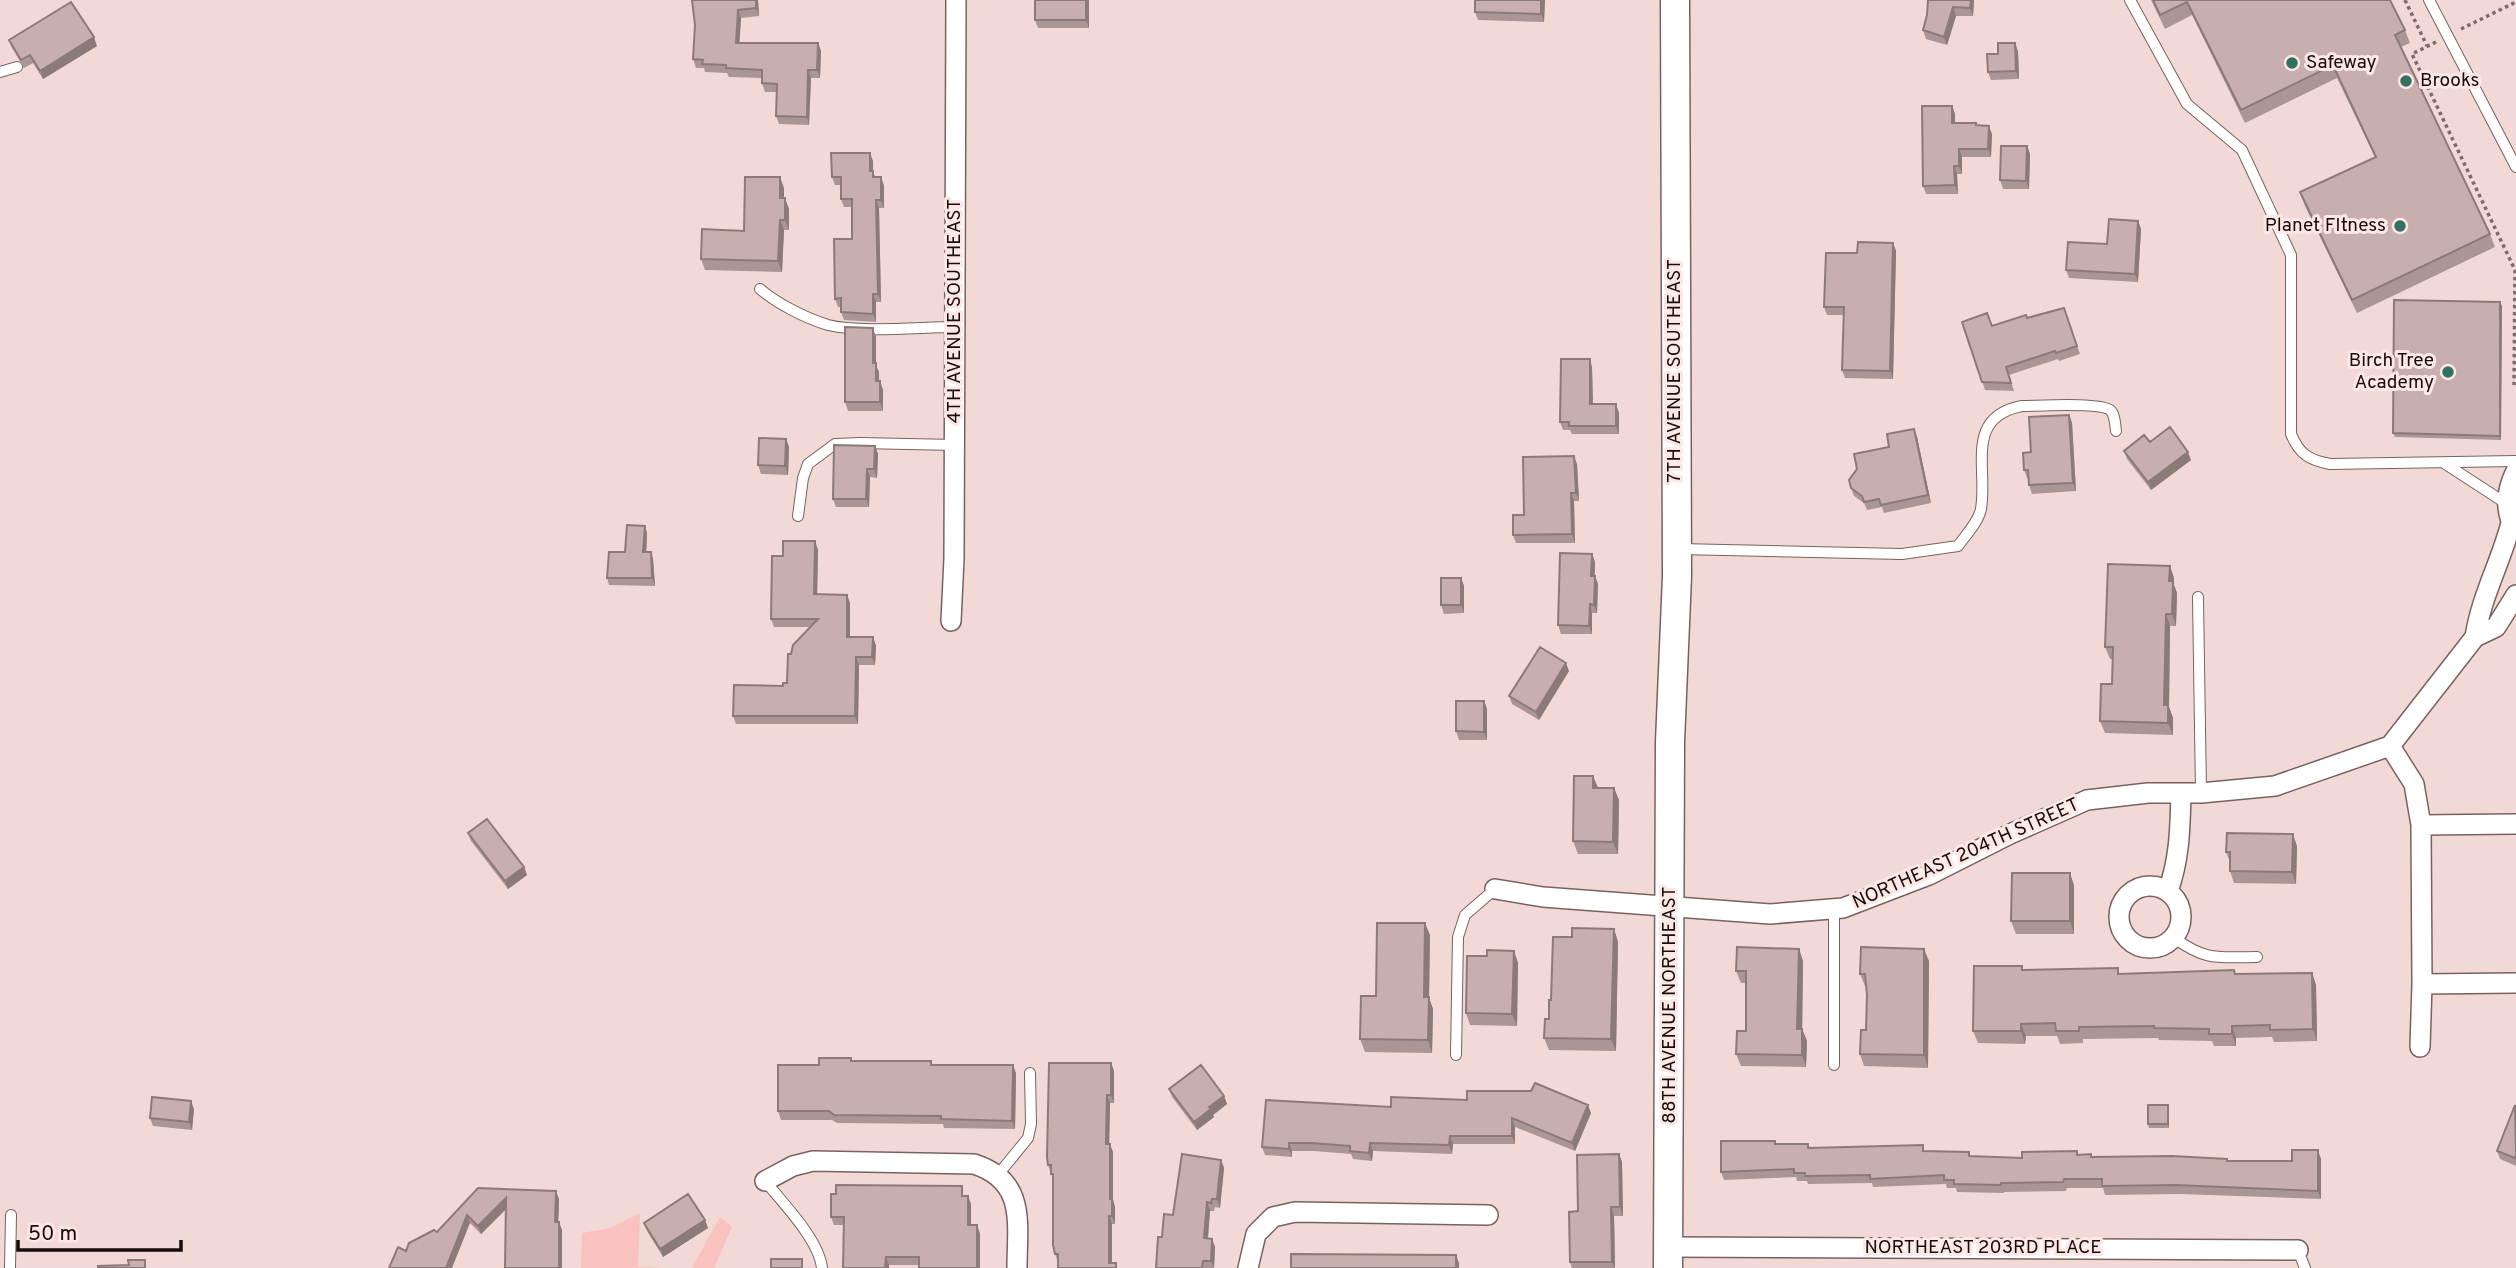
<svg xmlns="http://www.w3.org/2000/svg" width="2516" height="1268" viewBox="0 0 2516 1268" font-family="Overpass,sans-serif">
  <rect width="100%" height="100%" fill="#f3d9d6"/>
  <path fill="#f9c2be" d="M640,1213L638,1267L665,1268H581L582,1233L610,1228Z
    M720,1217L732,1227L714,1268H692Z"/>
  <g fill="none" stroke-linecap="round" stroke-linejoin="round">
    <g stroke="#786260" stroke-width="12">
      <path id="lane" d="M2130,0L2187,104L2242,150L2291,255V434C2299,454 2309,460 2330,464L2516,461
        M2429,0L2516,167
        M0,72L17,67
        M760,289C778,304 805,318 828,325C860,333 921,327 955,327
        M2444,463L2507,504
        M798,516L803,478L808,464L835,444L860,443L955,445
        M1679,549L1902,554L1958,546C1965,536 1979,521 1981,509C1988,468 1964,417 2022,406C2038,406 2099,402 2110,410C2115,414 2115,424 2116,431
        M2198,597L2201,793
        M1834,909V1065
        M2174,938C2208,962 2218,957 2257,957
        M1456,1055L1458,937L1465,915L1495,889
        M997,1176L1028,1138L1031,1124L1030,1073
        M765,1181C783,1203 819,1240 822,1268
        M2298,1250L2305,1268
        M10,1268L11,1215"/>
    </g>
    <g stroke="#786260" stroke-width="22">
      <path id="street" d="M2516,471C2506,491 2504,511 2516,531
        M951,621L954,559L956,0
        M2475,637C2481,597 2501,562 2511,523
        M2390,746L2414,784L2421,825L2422,984L2516,983
        M2390,746L2475,637L2496,627L2516,595
        M2421,825L2516,824
        M2119 917a31 31 0 1 1 62 0a31 31 0 1 1-62 0Z
        M1495,889L1543,897L1770,914L1843,908L1929,875L2010,834L2087,800L2148,793H2201L2275,786L2390,746
        M2168,891C2180,858 2180,827 2181,793
        M2420,1047L2422,984
        M765,1181L793,1166L813,1161L974,1164C1027,1181 1017,1224 1017,1268
        M1668,1247L2298,1250
        M1248,1268L1256,1234L1273,1217L1295,1212L1488,1215"/>
    </g>
    <g stroke="#786260" stroke-width="31">
      <path id="secondary" d="M1668,1268L1670,742L1677,576L1675,0"/>
    </g>
    <path stroke="#7d6c6a" stroke-width="3.5" stroke-dasharray="3.5 3.5" stroke-linecap="butt" d="M2405,0L2427,46
      M2461,29L2516,2
      M2436,42L2412,54L2515,270L2514,385"/>
    <use href="#lane" stroke="#fff" stroke-width="10"/>
    <use href="#street" stroke="#fff" stroke-width="19"/>
    <use href="#secondary" stroke="#fff" stroke-width="28"/>
  </g>
  <path fill="#ac9695" d="M692,0H758L759,16L741,18L739,43H818L821,51L820,78H811L809,125L779,124L776,116L777,92H765L762,83V78L729,77L727,73L705,72L704,68H696L693,59L695,25Z
    M1089,0V28H1038L1035,20Z
    M1545,0L1544,22L1478,20L1475,12Z
    M1928,0H1974L1973,16H1956L1947,45L1926,39L1923,30L1927,15Z
    M2151,0H2390L2405,30L2410,43L2401,47L2490,234L2495,247L2357,313L2305,206L2300,192L2375,157L2337,78L2245,123L2192,15L2165,29Z
    M9,40L97,46L43,79L33,63L24,68L12,48Z
    M2018,51L2019,79L1991,80L1988,72L1998,54Z
    M1952,106L1955,114V123L1977,125L1992,134L1991,157H1962V174H1957L1958,194H1926L1923,186Z
    M2027,146L2030,154L2029,189H2003L2000,180Z
    M873,161V172L875,177H881L884,186V208H879L881,302H876V322L844,320L841,312V307H838L835,299L852,239V207H844L841,199V185H835L832,177Z
    M784,188V198L789,209V230H784L782,272L705,270L701,259L744,231Z
    M2138,221L2141,229L2138,282L2069,278L2066,270L2107,244Z
    M1893,243L1896,251L1893,379L1845,378L1842,370L1844,315H1827L1824,307L1857,253Z
    M2502,306L2501,440L2395,437L2393,433Z
    M2064,308L2080,354L2059,361L2058,359L2009,375L2014,391L1985,390L1962,322L1992,326L2027,318Z
    M876,337V366L879,372V381H880L883,390V411H848L845,402Z
    M1592,367L1593,404L1619,413V434H1572L1570,430H1563L1560,422Z
    M2069,415L2072,423L2076,491L2032,494L2029,485V478H2027L2024,470L2031,452Z
    M1914,429L1917,437L1931,503L1884,513L1882,507L1867,510L1864,503L1854,496L1851,488L1889,447Z
    M786,439L789,447L788,475L761,474L758,465Z
    M2150,442L2191,460L2151,490L2127,459L2124,451Z
    M875,446L878,454L877,478L870,477L869,507H836L833,499Z
    M1577,464L1579,501H1574L1575,543H1516L1513,535L1524,515Z
    M645,526L647,533L646,552H651L653,559L655,586L609,585L607,578Z
    M815,541L818,550L817,594L847,595L850,603V637H873L876,646L875,665H859L858,724H736L733,716L787,683L791,654L810,627H774L771,619L783,556Z
    M1592,554L1595,562V576L1598,584L1597,613H1592V634H1561L1558,625Z
    M2170,566L2174,578V585L2177,593L2176,626H2170L2169,707L2173,718V735L2105,733L2100,721L2112,684L2113,659H2110L2105,647Z
    M1461,578L1464,586V613L1444,614L1441,605Z
    M1569,671L1539,720L1512,704L1509,696Z
    M1484,701L1487,709V740H1459L1456,731Z
    M1593,776L1598,788H1614L1619,800L1618,854H1578L1573,841Z
    M468,833L524,867L527,875L508,889L471,841Z
    M2297,846L2296,884L2234,883L2230,871V862L2226,852Z
    M2074,885V934H2016L2011,921Z
    M1614,929L1618,942L1616,1051L1549,1050L1544,1038L1549,1019L1551,1000L1572,937Z
    M1430,935L1429,998L1433,1009L1432,1053L1365,1052L1360,1039L1376,996Z
    M1799,949L1803,961L1802,1029L1807,1041L1806,1067L1741,1066L1736,1054L1746,1031V983H1741L1736,971Z
    M1514,951L1518,963L1517,1026L1470,1025L1466,1013L1487,956Z
    M1929,961L1928,1068L1864,1066L1860,1054L1866,1030L1867,995L1866,986H1865L1860,974Z
    M2022,966L2023,970L2120,973H2312L2316,985L2317,1041L2274,1042L2272,1037L2236,1038V1046H2214L2212,1041L2159,1040L2158,1038L2083,1039V1043L2060,1044L2057,1036H2026L2025,1044L1978,1043L1973,1031Z
    M853,1061H931L933,1065L1016,1073L1015,1129L944,1128L943,1124L837,1123L832,1120H781L778,1111L819,1065Z
    M1111,1063L1114,1071V1103H1110L1109,1144L1113,1152V1200L1115,1207V1224H1112V1263H1116L1117,1268H1058V1262L1055,1254L1053,1179L1048,1165Z
    M1169,1089L1224,1096L1227,1104L1213,1115L1214,1117L1197,1130L1172,1097Z
    M2168,1105L2169,1109V1128H2149L2148,1124Z
    M2516,1105V1166L2500,1159L2497,1151Z
    M1391,1107L1591,1113L1575,1151L1515,1127V1144H1453L1452,1154L1373,1151L1372,1161L1353,1159L1351,1154L1314,1151H1292V1157L1265,1155L1262,1147Z
    M194,1109L192,1130L153,1126L150,1118Z
    M1775,1141L1776,1144H1808L1810,1148L1925,1151L1971,1156L2022,1158L2091,1154L2092,1157L2228,1161H2292L2321,1159V1199L2179,1194L2105,1195L2103,1188H2067L2066,1191L2004,1192V1193L1957,1192L1956,1188H1947L1946,1184L1873,1187L1872,1183L1808,1184L1807,1181H1797L1796,1177L1724,1180L1721,1172Z
    M1619,1154L1622,1162L1623,1216H1614L1615,1268H1572L1570,1262L1578,1211Z
    M1221,1160L1224,1168L1220,1208L1215,1207L1214,1211H1210L1208,1239H1212L1215,1247L1214,1268H1156L1162,1237L1173,1215Z
    M478,1188L559,1199L558,1222L562,1230V1268H505L506,1209L481,1234L470,1223L406,1251L437,1232Z
    M965,1195L971,1204V1225H977L980,1234V1268H919V1265H889L844,1225H834L831,1217Z
    M705,1220L708,1228L663,1257L647,1231L644,1223Z"/>
  <path fill="#8c7a79" d="M756,0H758L759,16L756,8Z
    M1086,0H1089V28L1086,20Z
    M1541,0H1545L1544,22L1541,14Z
    M1971,0H1974L1973,16L1970,8Z
    M1953,7L1956,16L1947,45L1944,37Z
    M738,10L741,18L739,51L736,43Z
    M94,37L97,46L43,79L40,71Z
    M818,43L821,51L820,78L817,70Z
    M2015,43L2018,51L2019,79L2016,71Z
    M808,70L811,78L809,125L807,117Z
    M1952,106L1955,114V131L1952,123Z
    M1989,126L1992,134L1991,157L1988,149Z
    M2027,146L2030,154L2029,189L2026,181Z
    M1959,149L1962,157V174L1959,166Z
    M870,153L873,161V172L876,179V186L870,171Z
    M1954,166L1957,174L1958,194L1955,185Z
    M780,177L784,188V209L780,198Z
    M881,177L884,186V208L881,200Z
    M785,198L789,209V230L785,220Z
    M876,200L879,208L881,302L878,294Z
    M780,220L784,230L782,272L778,261Z
    M2138,221L2141,229L2138,282L2135,274Z
    M1893,243L1896,251L1893,379L1890,371Z
    M873,294L876,302V322L873,314Z
    M2500,302L2502,306L2501,440L2500,436Z
    M873,328L876,337V366L879,372V389L876,381L873,363Z
    M1590,359L1592,367L1593,413L1590,404Z
    M880,381L883,390V411L880,402Z
    M1616,404L1619,413V434L1616,426Z
    M2069,415L2072,423L2076,491L2073,483Z
    M1914,429L1917,437L1931,503L1928,495Z
    M786,439L789,447L788,475L785,466Z
    M875,446L878,454L877,478L874,469Z
    M2188,452L2191,460L2151,490L2148,482Z
    M1574,456L1577,464L1579,501L1576,493Z
    M867,469L870,477L869,507L866,499Z
    M1571,493L1574,501L1575,543L1572,534Z
    M645,526L647,533L646,559L643,552Z
    M815,541L818,550L817,602L814,594Z
    M651,552L653,559L655,586L652,578Z
    M1592,554L1595,562L1594,584L1591,576Z
    M2170,566L2174,578V585L2177,593L2176,626L2172,614L2169,581Z
    M1595,576L1598,584L1597,613L1594,605Z
    M1461,578L1464,586V613L1461,605Z
    M847,595L850,603V645L847,637Z
    M1590,604L1592,613V634L1589,626Z
    M2166,614L2170,626L2169,707L2173,718V735L2168,723L2164,705Z
    M873,637L876,646L875,665L872,657Z
    M856,657L859,665L858,724L855,716Z
    M1566,663L1569,671L1539,720L1536,712Z
    M1484,701L1487,709V740L1484,732Z
    M1593,776L1598,788H1593Z
    M1614,788L1619,800L1618,854L1613,842Z
    M2293,834L2297,846L2296,884L2292,872Z
    M524,867L527,875L508,889L505,881Z
    M2070,873L2074,885V934L2070,921Z
    M1425,923L1430,935L1429,998L1433,1009L1432,1053L1428,1040L1424,997Z
    M1614,929L1618,942L1616,1051L1611,1039Z
    M1799,949L1803,961L1802,1041L1797,1029Z
    M1924,949L1929,961L1928,1068L1924,1055Z
    M1514,951L1518,963L1517,1026L1512,1014Z
    M2312,973L2316,985L2317,1041L2313,1029Z
    M2021,1024L2026,1036L2025,1044L2021,1031Z
    M2232,1026L2236,1038V1046L2232,1034Z
    M1802,1029L1807,1041L1806,1067L1802,1055Z
    M1111,1063L1114,1071V1103L1111,1095Z
    M1013,1065L1016,1073L1015,1129L1012,1121Z
    M1107,1095L1110,1103L1109,1152L1106,1144Z
    M1224,1096L1227,1104L1213,1115L1214,1117L1197,1130L1194,1122L1209,1107Z
    M191,1101L194,1109L192,1130L189,1122Z
    M1588,1105L1591,1113L1575,1151L1572,1143Z
    M2168,1105L2169,1109V1128L2168,1124Z
    M1512,1118L1515,1127V1144L1512,1136Z
    M1450,1136L1453,1144L1452,1154L1449,1145Z
    M1289,1143L1292,1151V1157L1289,1149Z
    M1370,1143L1373,1151L1372,1161L1369,1153Z
    M1110,1144L1113,1152V1200L1115,1207V1224L1112,1216L1110,1199Z
    M2318,1150L2321,1159V1199L2318,1191Z
    M1619,1154L1622,1162L1623,1216L1620,1207Z
    M1221,1160L1224,1168L1220,1208L1217,1199Z
    M556,1191L559,1199L558,1230L555,1222Z
    M968,1196L971,1204V1233L968,1225Z
    M506,1198L509,1206L481,1234L478,1226Z
    M1207,1202L1210,1211L1207,1247L1204,1238Z
    M1611,1207L1614,1216L1615,1268L1612,1262Z
    M467,1215L470,1223L452,1268H446Z
    M1109,1216L1112,1224V1268L1109,1263Z
    M705,1220L708,1228L663,1257L660,1249Z
    M559,1222L562,1230V1268H559Z
    M977,1225L980,1234V1268H977Z
    M1212,1239L1215,1247L1214,1268L1211,1261Z
    M1456,1255L1459,1263V1268H1456Z
    M886,1257L889,1265V1268H885Z"/>
  <path fill="#c8afad" stroke="#8c7a79" stroke-width="2" d="M692,0H756V8L738,10L736,43H818L817,70H808L807,117L776,116L777,84L762,83V70L726,68V65L702,64L703,60L693,59L695,25Z
    M1035,0H1086V20H1035Z
    M1475,0H1541V14L1475,12Z
    M1928,0H1971L1970,8L1953,7L1944,37L1923,30L1927,15Z
    M2153,0H2390L2405,30L2395,35L2490,234L2352,300L2300,192L2376,157L2333,65L2241,110L2187,2L2160,15Z
    M71,2L94,37L40,71L30,55L21,60L9,40Z
    M1998,43H2015L2016,71L1988,72L1987,54H1998Z
    M1922,106H1952V123H1976V125L1989,126L1988,149H1959V166H1954L1955,185L1923,186Z
    M2001,146H2027L2026,181L2000,180Z
    M831,153H870V171H873V177H881V200H876L878,294H873V314L841,312V298L835,299L834,239H852V199H841V177H832Z
    M745,177H780V198H785V220H780L778,261L701,259L702,229L744,231Z
    M2109,219L2138,221L2135,274L2066,270L2068,242L2107,244Z
    M1858,242L1893,243L1890,371L1842,370L1844,307H1824L1826,253H1857Z
    M2394,300L2500,302V436L2393,433Z
    M2064,308L2077,346L2056,353L2055,351L2006,367L2011,383L1982,382L1962,322L1987,313L1992,326L2026,315L2027,318Z
    M845,327L873,328V363H876V381H880V402H845Z
    M1561,359H1590V404H1616V426H1569V422H1560Z
    M2069,415L2073,483L2029,485L2028,470H2024L2023,453L2031,452L2029,417Z
    M2170,427L2188,452L2148,482L2124,451L2144,435L2150,442Z
    M1914,429L1928,495L1881,505L1879,499L1864,502L1862,496L1851,488L1849,480L1857,469L1854,454L1889,447L1887,434Z
    M759,438L786,439L785,466L758,465Z
    M834,445L875,446L874,469H867L866,499H833Z
    M1574,456L1576,493H1571L1572,534L1513,535V515H1524L1523,457Z
    M627,525L645,526L643,552H651L652,578H607L609,552H625Z
    M783,541H815L814,594L847,595V637H873L872,657H856L855,716H733L734,685L783,686V683H787L788,654H791L793,645L818,619H771L772,556H783Z
    M1560,553L1592,554L1591,576H1595L1594,605L1590,604L1589,626L1558,625Z
    M2108,564L2170,566L2169,581H2173L2172,614H2166L2164,705H2168V723L2100,721L2101,684H2112L2113,647H2105Z
    M1441,578H1461V605H1441Z
    M1540,647L1566,663L1536,712L1509,696Z
    M1456,701H1484V732L1456,731Z
    M1574,776H1593V788H1614L1613,842L1573,841Z
    M487,819L524,867L505,881L468,833Z
    M2227,833L2293,834L2292,872L2230,871V852H2226Z
    M2012,873H2070V921H2011Z
    M1377,923H1425L1424,997H1429L1428,1040L1360,1039L1361,996H1376Z
    M1572,928L1614,929L1611,1039L1544,1038L1545,1019H1549V1000H1551L1553,937H1572Z
    M1737,947L1799,949L1797,1029H1802V1055L1736,1054L1737,1031H1746V971H1736Z
    M1861,947L1924,949V1055L1860,1054L1861,1030H1866L1867,995L1865,974H1860Z
    M1487,950L1514,951L1512,1014L1466,1013L1467,956H1487Z
    M1974,966H2022V970L2118,968V974L2234,970L2235,974L2312,973L2313,1029L2270,1030V1025L2232,1026V1034H2209V1029L2154,1028V1026L2079,1027V1031H2056L2055,1023L2021,1024V1031H1973Z
    M819,1058H851V1061H931V1065H1013L1012,1121L941,1119V1116L834,1115L829,1111H778V1065H819Z
    M1049,1063H1111V1095H1107L1106,1144H1110V1199H1112V1216H1109V1263H1116V1268H1058V1254H1055L1053,1245V1174H1051V1165H1048L1047,1157Z
    M1201,1065L1224,1096L1209,1107L1211,1109L1194,1122L1169,1089Z
    M1535,1083L1588,1105L1572,1143L1512,1118V1136H1450L1449,1145L1370,1143L1369,1153L1350,1151V1146L1311,1143H1289V1149L1262,1147L1266,1100L1391,1107V1097L1467,1100V1091H1531Z
    M152,1097L191,1101L189,1122L150,1118Z
    M2148,1105H2168V1124H2148Z
    M2515,1105L2516,1155L2515,1158L2497,1151Z
    M1721,1141H1775V1144H1808V1148L1923,1145V1151L1969,1152V1156L2022,1158V1152L2077,1151V1155L2091,1154V1157L2172,1156L2227,1159V1161H2292V1150H2318V1191L2176,1185L2102,1186V1179H2064L2063,1182L2001,1183V1185L1954,1184V1180H1944V1175L1870,1179V1175L1805,1176V1173H1794V1169L1721,1172Z
    M1182,1154L1221,1160L1217,1199H1212L1211,1203L1207,1202L1204,1238L1212,1239L1211,1261H1203L1202,1268H1156L1158,1237H1162L1164,1214L1173,1215Z
    M1619,1154L1620,1207H1611L1612,1262H1570L1569,1212L1578,1211L1577,1155Z
    M836,1185L962,1186V1196H968V1225H977V1268H919V1257H886L885,1268H843L844,1217H831V1194H836Z
    M478,1188L556,1191L555,1222H559V1268H505L506,1198L478,1226L467,1215L446,1268H389L398,1247L406,1251L409,1243L434,1230L437,1232Z
    M688,1194L705,1220L660,1249L644,1223Z
    M1291,1254L1456,1255V1268H1291Z
    M771,1259H802V1268H771Z
    M128,1260H145V1268H98V1266L129,1265Z"/>
  <g fill="#317161" stroke="#fde7e5" stroke-width="2.5">
    <circle cx="2292" cy="63" r="7"/>
    <circle cx="2406" cy="81" r="7"/>
    <circle cx="2400" cy="226" r="7"/>
    <circle cx="2448" cy="372" r="7"/>
  </g>
  <g text-anchor="middle" dominant-baseline="central" stroke-width="6" stroke-linejoin="round" paint-order="stroke">
    <g font-size="19" fill="#150d0c" stroke="#fde7e5" text-anchor="start">
      <text x="2306" y="63">Safeway</text>
      <text x="2420" y="81">Brooks</text>
      <text x="2386" y="226" text-anchor="end">Planet FItness</text>
      <text x="2434" y="361" text-anchor="end">Birch Tree<tspan x="2434" dy="22">Academy</tspan></text>
    </g>
    <g font-size="19" fill="#150d0c" stroke="#fde7e5">
      <text transform="translate(955 311) rotate(-90)">4TH AVENUE SOUTHEAST</text>
      <text transform="translate(1675 371) rotate(-90)">7TH AVENUE SOUTHEAST</text>
      <text transform="translate(1966 854) rotate(-24)">NORTHEAST 204TH STREET</text>
      <text transform="translate(1670 1005) rotate(-90)">88TH AVENUE NORTHEAST</text>
      <text x="1983" y="1248">NORTHEAST 203RD PLACE</text>
    </g>
  </g>
  <path d="M18 1240v10h163v-10" fill="none" stroke="#150d0c" stroke-width="3.5"/>
  <text x="28" y="1240" font-size="21" fill="#150d0c" stroke="#fde7e5" stroke-width="5" paint-order="stroke">50 m</text>
</svg>
